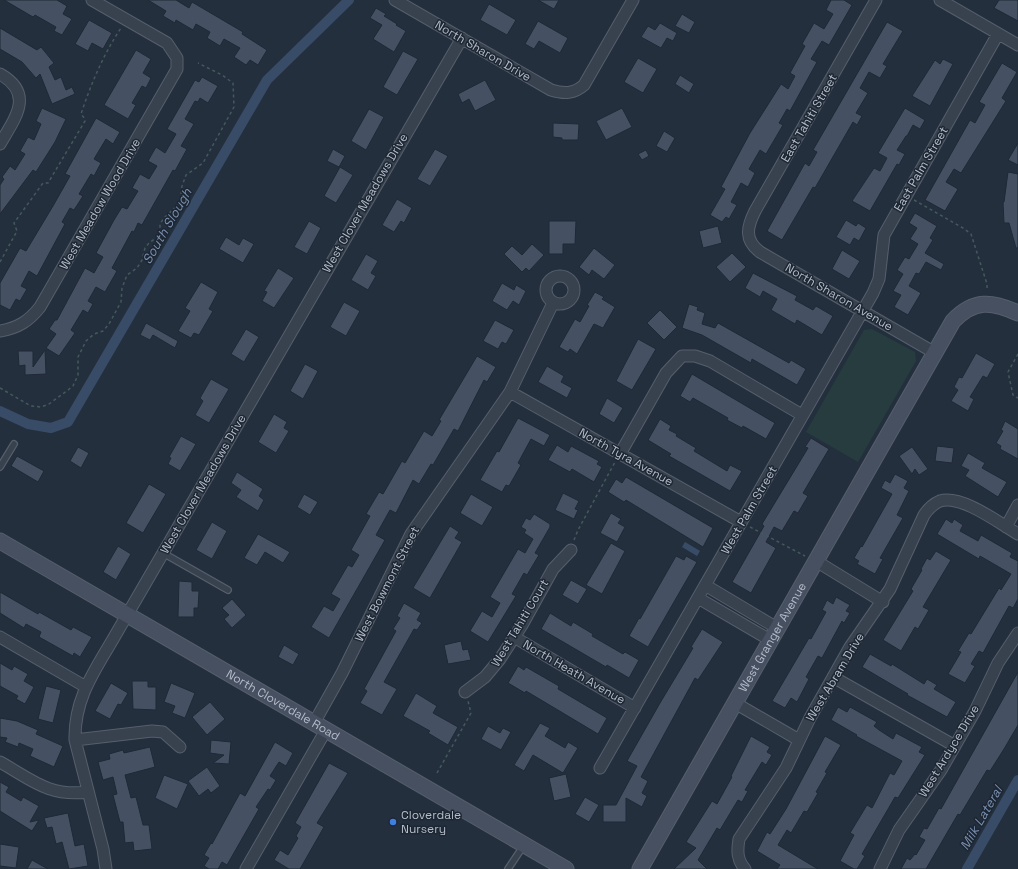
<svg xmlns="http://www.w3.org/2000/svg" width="1018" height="869" viewBox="0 0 1018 869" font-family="'Space Grotesk',sans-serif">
  <rect width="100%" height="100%" fill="#242f3e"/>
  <path fill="#263c3f" d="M872,329L915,352L916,361L858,462L806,432L864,330Z"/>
  <path fill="#394c67" d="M685,542L700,551L697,556L682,547Z"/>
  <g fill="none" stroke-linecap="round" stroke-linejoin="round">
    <path stroke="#394c67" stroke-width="10" d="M0,411L28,424L51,428L68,422L267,80L349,0
      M967,869L1018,780"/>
  </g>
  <path fill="#455162" stroke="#1f2835" d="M4,0H57L67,6L63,14L72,19L62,35L54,31L56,27L35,15L33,17Z
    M148,0H176L189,8L192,2L243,32L242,34L267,50L258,65L250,60L246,65L234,57L240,48L224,39L220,46L207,38L210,32L196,24L193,30L176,20L175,23L163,16L166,11Z
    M538,0H559L554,9Z
    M831,0H844L852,5L829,45L822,41L811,59L817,62L790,111L787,109L779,123L783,125L766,154L760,150L749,169L755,173L748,187L741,183L731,202L737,205L729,219L726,217L722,222L710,215L725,189L721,187L750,133L781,84L788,89L795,76L790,73L805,46L802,44L814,23L824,29L833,14L826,10Z
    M999,0H1018V21L994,8Z
    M489,4L516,20L507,35L480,20Z
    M376,8L386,14L384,16L397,24L396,25L406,31L394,52L373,39L382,25L370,18Z
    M682,14L695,22L689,33L675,26Z
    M89,20L112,33L103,49L92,43L88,51L75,44Z
    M538,21L568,38L560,53L539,41L534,49L525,44Z
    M887,22L903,31L883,64L887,66L880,78L869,72L860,88L868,93L856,113L862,116L857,125L853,122L815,188L813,187L782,240L767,231L805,163L809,166L817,152L813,150Z
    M660,23L677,33L673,41L667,38L661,48L641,37L648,26L655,30Z
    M0,28L37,50L41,47L54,63L49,67L55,80L61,77L66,90L72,87L75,94L52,104L40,74L36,78L22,62L0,49Z
    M136,50L151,59L143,73L151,78L146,88L142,86L132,103L136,105L128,119L104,105Z
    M403,51L418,59L397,95L383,87Z
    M638,58L657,69L643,93L624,82Z
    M943,59L953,64L930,106L912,96L935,60L940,64Z
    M1002,63L1017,72L1002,98L1006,101L961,173L954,169L946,182L958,189L945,211L925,200L970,120L975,123L985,105L979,102Z
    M680,75L694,84L689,93L675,84Z
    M202,77L218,86L208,103L200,98L198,102L195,101L185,119L194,124L181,146L187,149L175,171L173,170L142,225L138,223L134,232L132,231L112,268L117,271L105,292L96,287L88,301L93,304L88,313L83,310L71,330L75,333L59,356L46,348L56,334L49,329L55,320H57L85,268L94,273L103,257L96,253L114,220L122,207L127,209L138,191L132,188L140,174L149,179L157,166L148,161L156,147L165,153L176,134L167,129L195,80L199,82Z
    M485,80L496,100L475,111L469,99L462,103L458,94Z
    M42,108L66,119L55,142L36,172L33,170L0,214V185L4,179L2,177L10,166L15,170L25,154L20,151L28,137L34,140L41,124L36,121Z
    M622,108L632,127L606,140L596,121Z
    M905,108L925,120L920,129L913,125L907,136H906L897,150L905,154L899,165L897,164L870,211L852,201L874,168L880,171L887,158L878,153Z
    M369,109L384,117L366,150L351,141Z
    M96,118L120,132L113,144L106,139L94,159L101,163L94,176L91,174L79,194L83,196L74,210L70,208L62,222L65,224L37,276L29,271L21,286L27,289L20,301L16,299L10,310L0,305V283L20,248L26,251L53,206L70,176L65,174Z
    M553,123L579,124L578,140H562V138L553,137Z
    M664,131L675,138L667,152L656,146Z
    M1018,143V165L1008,160Z
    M333,149L345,156L339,167L327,161Z
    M435,149L448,156L430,186L417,179Z
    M646,150L649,156L642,160L638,154Z
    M340,167L353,175L336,203L324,196Z
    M1008,172L1018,174V248H1016L1009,223H1004L1003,202H1004Z
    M397,199L412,208L404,223L401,221L394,232L382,225Z
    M915,213L937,226L930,238L933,240L925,253L944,264L941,270L926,262L919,274L916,273L909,286L921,293L908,315L894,307L901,295L893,291L903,274L897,270L905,257L909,259L918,244L910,239L917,228L909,223Z
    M846,220L856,226L858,223L866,228L859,241L854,238L850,245L836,237Z
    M309,221L321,228L307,254L294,247Z
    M549,221H576L575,244H563V254H549Z
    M718,226L722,243L703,248L699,231Z
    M226,237L239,245L243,238L254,244L243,263L219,249Z
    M532,244L544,255L529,271L526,268L522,272L504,254L512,246L522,255Z
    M594,248L615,265L604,279L592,270L589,275L579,267Z
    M842,250L860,261L849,279L832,269Z
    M732,253L746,267L730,282L716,267Z
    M366,254L378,261L371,273L376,276L368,290L351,280Z
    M278,268L294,278L274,308L262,301L267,292L264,291Z
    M753,273L797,296L795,300L813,310L816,306L833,316L822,335L797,320L795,324L771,310L777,299L763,291L760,297L745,288Z
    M201,282L218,292L209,309L213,311L199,335L194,333L191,338L178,331L190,311L185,308Z
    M502,283L514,290L516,285L526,291L519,305L513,301L507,310L492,301Z
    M595,292L604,297L602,299L615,307L603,328L594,324L577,354L570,349L568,352L559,347L575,319L580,322L589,306L587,305Z
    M344,302L360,311L346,336L330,327Z
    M689,304L698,307L697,310L705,313L702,324L715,328L718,323L789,363L791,360L806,369L797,385L752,359L751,363L702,335L682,328Z
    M660,310L677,327L664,340L647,323Z
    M495,320L514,330L506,344L502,342L498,349L483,341Z
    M146,323L178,341L175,348L153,335L150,340L140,335Z
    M246,329L259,337L244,362L231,354Z
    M638,339L656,349L632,390L616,381Z
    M45,350L46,374L25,375V365L19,366L18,351H33V367Z
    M976,353L995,364L987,378L983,376L970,397L974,399L968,411L951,401L958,390L954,387L959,377L962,378Z
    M477,356L496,367L487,382L484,380L458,431L454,429L433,465L431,464L419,484L413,480L396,513L390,510L376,535L385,540L329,638L311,627L324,606L333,611L340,599L331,594L348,565L352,567L359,555L351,550L370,516L366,514L379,492L383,494L402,461L405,463L424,431L432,436L441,421L439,420Z
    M305,364L318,371L303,399L290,391Z
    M547,366L564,376L561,382L572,388L567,398L538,382Z
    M692,374L775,423L766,439L743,426L742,428L727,420L728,418L693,398L690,402L680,396Z
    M211,379L229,389L209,423L195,415L203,401L200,398Z
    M607,398L623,408L614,423L599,414Z
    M274,414L287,422L284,428L289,431L276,453L258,442Z
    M518,418L550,435L544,446L531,439L518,463L521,465L509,486L506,485L502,492L480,480L497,451L499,452Z
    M660,419L671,426L669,430L677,434L676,436L696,448L694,451L727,471L730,465L742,471L730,491L669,456L671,454L648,440Z
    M1005,421L1018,429V459L1000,449L1001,446L996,443L1003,431L1001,430Z
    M181,436L196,444L180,471L168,464L171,458L169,457Z
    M811,438L829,449L803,493L808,496L798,513L794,511L782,531L774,527L766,542L776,548L751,593L732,582L764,526L762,524L808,448L805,447Z
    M557,445L568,452L571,446L599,461L597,464L602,467L594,482L572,469L570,472L548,460Z
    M937,446L954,448L952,463L935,461Z
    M78,447L89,453L81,468L70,461Z
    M912,447L928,469L919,475L915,469L912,474L899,456Z
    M968,453L985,463L982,468L1007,482L998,497L965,476L969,470L961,466Z
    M17,456L44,471L38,482L11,466Z
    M237,472L263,489L259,496L264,500L258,511L236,497L241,490L231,483Z
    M895,474L908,481L904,488L909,491L897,515L903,518L880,558L883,559L875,574L857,564L859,561L854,558L861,546L862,547L892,494L881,488L885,480L890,483Z
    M626,477L713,528L703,547L626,500L624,502L608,492L616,479L622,483Z
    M149,484L166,494L143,533L126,523Z
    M563,493L579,501L575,509L578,510L574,519L555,510Z
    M304,494L318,502L310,515L297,507Z
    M471,494L493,507L482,526L460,513Z
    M611,513L621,519L618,523L625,527L617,542L600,533Z
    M534,514L550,524V527L535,553L539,555L527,575L524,573L512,594L516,596L488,642L470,631L482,611L492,617L500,603L490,597L518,549L525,553L533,539L524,533L526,530L521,527L526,518L530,520Z
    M946,519L952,523L954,519L963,525L960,531L978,541L981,535L1012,553L1010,557L1018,561V599L1013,608L1009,606L983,653L979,651L971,664L975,666L965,683L948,674L961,652L958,651L969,633L971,634L999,588L1001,590L1011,574L980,556L979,559L937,534Z
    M212,522L227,531L212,559L196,550Z
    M450,526L459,532L455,538L462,542L430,598L413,588Z
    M258,534L290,552L283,563L265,552L257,565L244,558Z
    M611,543L625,551L602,594L586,585Z
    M118,546L131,554L116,580L103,572Z
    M936,551L951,560L923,607L929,610L918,629L915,627L901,651L883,640L913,591L911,589L922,570L921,569L927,558L930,560Z
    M676,556L684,560L686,556L697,562L648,647L629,636L639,618L640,619Z
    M571,580L587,589L578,604L562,595Z
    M179,581L192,582V591H199L198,608H194V617H178Z
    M0,592L38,614L39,612L71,630L73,627L92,637L80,657L74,653L73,656L39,637L41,632L26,624L24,628L0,613Z
    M836,597L850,605L846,611L850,613L844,623L842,621L822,658L818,656L806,677L809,679L797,702L791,698L785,708L772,701L809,638L811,639L826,612L822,610L827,600L833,604Z
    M232,599L246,615L232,628L224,619L229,615L222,608Z
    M404,603L421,613L417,620L422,623L417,630L414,629L384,682L397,689L382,715L360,703L367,691L364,689L396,631L393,629L400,618L397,616Z
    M550,613L571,626L573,622L593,634L592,636L623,654L625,652L639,660L629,678L607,665L606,667L541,629Z
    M702,629L723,642L698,680L695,678L641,777L648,781L642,793L647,796L642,807L626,798V822H603V805H616L637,766L627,761L660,703L693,648L691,647Z
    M461,641L463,650L468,649L471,660L448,664L444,645Z
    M284,645L299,654L293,665L278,657Z
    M870,654L891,666L892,664L924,684L927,679L937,685L934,689L956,702L947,717L907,695L908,694L862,667Z
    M0,663L12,670L14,666L28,674L24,681L34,687L25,704L16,699L18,696L0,686Z
    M518,666L524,670L526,667L559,686L558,689L607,718L598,734L526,691L525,693L508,683Z
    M1018,672V725L1004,749L990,771L987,770L960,815L958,814L926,869H901L907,858L910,860L915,854L916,855L925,840L919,837L924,828L927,829L939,808L941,809Z
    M132,681H148V687H156V710L133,709Z
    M111,683L128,693L121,705L118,704L110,719L95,711Z
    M171,683L195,693L185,718L172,713L175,706L164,702Z
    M46,686L61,690L53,723L38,719Z
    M416,693L437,706L433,713L458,727L448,745L428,733L430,731L403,716Z
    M210,702L225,719L207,735L192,717Z
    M838,707L847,712L850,707L877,722L874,726L879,730L893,739L896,733L922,747L919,752L925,755L898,798L895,797L862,854L865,856L857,869H854L840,861L854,835L850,833L867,805L872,808L890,773L894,775L902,761L856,736L857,735L831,720Z
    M0,718L17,721L38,730L36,734L63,746L54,767L30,756L33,749L19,743L18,747L5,742L7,738L0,737Z
    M540,723L550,728L545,736L565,748L568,742L578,748L563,773L533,755L524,771L514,765Z
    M488,726L500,733L503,728L511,732L501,750L481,739Z
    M751,736L770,747L767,752L772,755L766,765L762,762L745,790L748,791L742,802L738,800L720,830L717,828L698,860L707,869H674L696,848L686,842L712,801L717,804L732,777L731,776Z
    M825,736L841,745L825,772L827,773L816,792L818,793L807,812L804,811L791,833L787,830L778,845L818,869H777L780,865L757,851L767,832L770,834L786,809Z
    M211,740L231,742L229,764L213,763L224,755L210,753Z
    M275,742L293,753L286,766L279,762L270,776L276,780L270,790L268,789L256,807L259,809L227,865L222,862L218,869H209L204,866L209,858L204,855L211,843L212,844L240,793L245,796Z
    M150,747L155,767L125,775L131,798L136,797L143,825H149L152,849L134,851L133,842L125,843L123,822H120L113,795L117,794L113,777L103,780L98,762L110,759L109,754L123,750L124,753Z
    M329,763L348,773L317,823L324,827L300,869H289L274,860L280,850L288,855L298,838L296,836L301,827L295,823Z
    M207,767L220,786L211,793L208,789L199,796L188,781Z
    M566,774L571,797L554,801L549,778Z
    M164,775L188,784L177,809L155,798Z
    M0,782L9,787L6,792L21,801L23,797L39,806L30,822L39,820L32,831L0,811Z
    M585,797L599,805L589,822L575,814Z
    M68,813L75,846L84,844L88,866L69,869L62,842L56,844L52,827L47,828L44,818Z
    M0,844L19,847L16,868L0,866Z
    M32,860L48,869H27Z"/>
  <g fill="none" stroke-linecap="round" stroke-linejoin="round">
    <g stroke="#565f6c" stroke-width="8">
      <path id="lane" d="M0,467L14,444
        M163,553L228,590
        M508,869L524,845"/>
    </g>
    <g stroke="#565f6c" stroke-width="13">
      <path id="street" d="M395,0L551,90C564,94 574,94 584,85L633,0
        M876,0L755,211C747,227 744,240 760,252L935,353
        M940,0L1018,45
        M0,74C35,94 15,118 0,144
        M546 290a14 14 0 1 1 28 0a14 14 0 1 1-28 0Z
        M0,331C18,328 29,321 40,307L177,69V58L167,43L92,0
        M510,392L741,522
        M620,454L666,373L682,356H695L710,361L802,415
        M1006,527L1018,505
        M816,561L883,602
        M705,585L777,628
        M698,598L770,640
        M0,637L86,687
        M514,637L635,708
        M833,677L955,746
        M465,692L485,677L500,659L522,625L553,569L571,550
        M735,703L799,740
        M314,723L342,673L411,534L510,392L553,303
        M75,740L152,731L163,732L180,747
        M0,762C32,780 49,797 88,792
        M600,768L873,293L879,279L884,235L998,34
        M106,869L103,849L75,740C74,697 96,669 116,634L462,38
        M246,869L326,730
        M745,869C737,860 737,851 739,839L786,768L810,718L850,647L890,589L924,515C928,509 933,504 940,501C961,494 999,523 1018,534
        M880,869L899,830L941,770L975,711L998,663L1018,633"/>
    </g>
    <g stroke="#565f6c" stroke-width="17">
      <g id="secondary">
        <path id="s1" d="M0,541L566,869"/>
        <path id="s2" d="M640,869L953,321C974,299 992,301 1018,313"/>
      </g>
    </g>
    <path stroke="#44595c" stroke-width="1.5" stroke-dasharray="3 3" stroke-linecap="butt" d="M914,200L963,228L971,234L987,284V291
      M0,262L17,231L14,223L43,183H48L85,121V119L81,114C91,84 103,55 121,28
      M1018,354L1008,372L1013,395L1018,398
      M0,388L31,406L41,407L49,404L68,390L73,386L78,375V357L86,341L94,334L103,331L109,324L121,302L122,288L127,275L137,268L142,260L145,248L149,243L160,235V224L164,218L180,203L182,186L186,175L203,163L234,107L233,83L222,75L198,63
      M750,527L805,556
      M574,540L578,530L615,462
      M437,773L471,713L468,701"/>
    <use href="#lane" stroke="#38414e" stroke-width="5.5"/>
    <use href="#street" stroke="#38414e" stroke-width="11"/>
    <use href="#secondary" stroke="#465061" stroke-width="15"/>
  </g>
  <circle fill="#3f7fe0" stroke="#1d2633" stroke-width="1.5" cx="393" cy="822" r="4"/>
  <g text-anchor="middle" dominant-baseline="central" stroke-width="3" stroke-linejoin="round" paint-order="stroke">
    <g font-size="12" fill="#b4bcc9" stroke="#1d2633">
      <text transform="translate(483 51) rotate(30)">North Sharon Drive</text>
      <text transform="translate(809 118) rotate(-60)">East Tahiti Street</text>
      <text transform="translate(921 169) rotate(-60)">East Palm Street</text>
      <text transform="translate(365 203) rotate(-60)">West Clover Meadows Drive</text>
      <text transform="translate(100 204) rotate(-60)">West Meadow Wood Drive</text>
      <text transform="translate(839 297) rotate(30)">North Sharon Avenue</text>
      <text transform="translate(626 457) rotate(29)">North Tyra Avenue</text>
      <text transform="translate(203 484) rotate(-60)">West Clover Meadows Drive</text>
      <text transform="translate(749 510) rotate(-60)">West Palm Street</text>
      <text transform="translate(387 584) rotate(-63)">West Bowmont Street</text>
      <text transform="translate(520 623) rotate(-59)">West Tahiti Court</text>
      <text stroke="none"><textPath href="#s2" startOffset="267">West Granger Avenue</textPath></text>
      <text transform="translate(574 672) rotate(30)">North Heath Avenue</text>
      <text transform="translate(835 677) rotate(-59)">West Abram Drive</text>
      <text stroke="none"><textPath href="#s1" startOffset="327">North Cloverdale Road</textPath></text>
      <text transform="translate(949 751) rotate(-59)">West Ardyce Drive</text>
    </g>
    <g font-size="12" fill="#b4bcc9" stroke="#1d2633" text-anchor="start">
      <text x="401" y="815">Cloverdale<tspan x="401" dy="14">Nursery</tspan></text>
    </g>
    <g font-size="13" font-style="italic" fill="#7c92b1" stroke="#1d2633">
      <text transform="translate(167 226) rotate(-60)">South Slough</text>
      <text transform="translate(981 818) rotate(-60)">Milk Lateral</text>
    </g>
  </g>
</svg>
